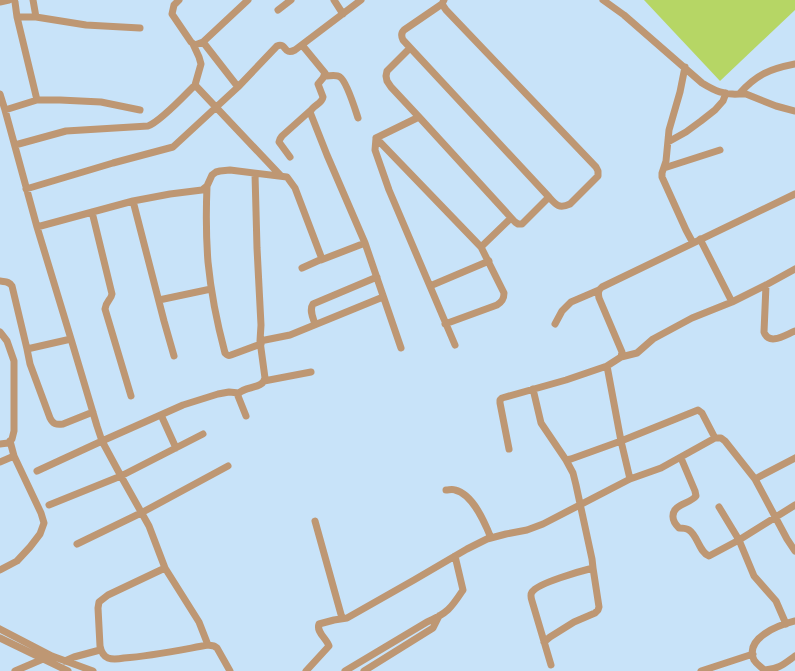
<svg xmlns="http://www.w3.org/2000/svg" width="795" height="671" viewBox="0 0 795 671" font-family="Karla,sans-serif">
  <rect width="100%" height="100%" fill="#c8e3f9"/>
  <path fill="#b6d665" d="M644,0H795V10L720,81Z"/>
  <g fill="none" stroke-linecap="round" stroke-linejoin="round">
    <path stroke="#be9773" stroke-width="7" d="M179,0L174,5L172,14L191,42L195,45L203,42L248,0
      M334,0L343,14
      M603,0L624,15L702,83C715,91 724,95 739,94C757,74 770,69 795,64
      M0,2L9,0
      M442,4L404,30C401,33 401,36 403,40L549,197C556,205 559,209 570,204L598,176V171L596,167L446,10L442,4L444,0
      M278,10L291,0
      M17,17H36L33,0
      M36,17L86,25L140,28
      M203,42L238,87
      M193,44L199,57L201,64L195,85
      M302,45L325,73L323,78L318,84L323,97C322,104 313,105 310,112L327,155L365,243L321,260
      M410,48L387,71L386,76L387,81L391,87L419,117L515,222L518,224H522L549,197
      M685,67L680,92L669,130L666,161L662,173V177L686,230L693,243
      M325,76C330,76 336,74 340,77C347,82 355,109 358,118
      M0,94L5,110L37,227L71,339L97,426L102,441L122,478L149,526L165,568L199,622L208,645
      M739,94H746L776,106L795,111
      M37,100H60L101,102L140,110
      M5,110L37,100L17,17L15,2L14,0
      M419,117L376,138L481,247L511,218
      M376,138L375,150L389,190L455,345
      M668,142L686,132L701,121L715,110L723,101L726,93
      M15,145L66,131L148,126C160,122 185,95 195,85L281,176
      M290,157L279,142L280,139L282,136L311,110
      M664,168L720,150
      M255,174L257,248L261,325L260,341L290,335L383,297
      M207,186C206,211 206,237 208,262C211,293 217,323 225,353C227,355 228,356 231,355L261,344
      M26,189L113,163L173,147L238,87L277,46C287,42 283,56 295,50L361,0
      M92,212L112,294C111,300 106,301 105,309L131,396
      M37,227L133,201
      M700,239L732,302
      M365,243L401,348
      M0,281C5,282 9,281 12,286L27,349L30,364L50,418C53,424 56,425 63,424L93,412
      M766,285L764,332C769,346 785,335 795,331
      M430,286L489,261
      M159,300L211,289
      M315,324C313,318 309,310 313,304L377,277
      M445,324L497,305C502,302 504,299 504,293L481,247
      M555,324L562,311L571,302L599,290
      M0,332L7,341L14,361V431L12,439L8,443L0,444
      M27,349L71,339
      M174,356L164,321L133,201L170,194L202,190L207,186L212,175L216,172L220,171L230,170L287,177L295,188L322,259L302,268
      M621,357L637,353L653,339L692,318L732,302L766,285L795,269
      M264,381L311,372
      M533,389L541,423L566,460
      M161,415L176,448
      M246,416L238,396L239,393C246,386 263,389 265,378L260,341
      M509,449L500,403V400L502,398L566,380L607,366
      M681,458L695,491L696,496C690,504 672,504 673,517C673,521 676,525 679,528C682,528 686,528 689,530C698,536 699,552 709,556L739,540L719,507
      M795,458L755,479L787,539L795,551
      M0,462L14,456
      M37,471L102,441L183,405L218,394L229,392L239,393
      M630,479L621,441L607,366L621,357L622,352L599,298C598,293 598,290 602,287L795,194
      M446,490C449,490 452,489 455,490C473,494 485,523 491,538
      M49,505L121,476L203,434
      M315,521L342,618
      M77,544L141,513L228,466
      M165,568L108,595L99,602L98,608L100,646C101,651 103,656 108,658C113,660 119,659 124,658C152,656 180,650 208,645L214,646L217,648L230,671
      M0,570L17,561L30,547L40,534L44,523L41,513L14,456L10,441
      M786,624L776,601L754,576L739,540L795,505
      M0,629L52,656L93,671
      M0,638L68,671
      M544,642L550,637L574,622L595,613L598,610L599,607L593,568
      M65,661L74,657L100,650
      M551,665L532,601C531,598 530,595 532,592C538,583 581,571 593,568L592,559L576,485L573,473L566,460L571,459L621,441L698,410L702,413L715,438
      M765,670C779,669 784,664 795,656
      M15,671L43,659
      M306,671L329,646C326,638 316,632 319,624L334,620L347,618L414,580L467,549L487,539L506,534L527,530L543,524L630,479L661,468L715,438H721L725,441L755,479
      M345,671L427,622C448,613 451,608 463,590L455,556
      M364,671L433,628L439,616
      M701,671L753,654
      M765,671C762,667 757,665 754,660C744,638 779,625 795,621"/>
  </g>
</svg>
